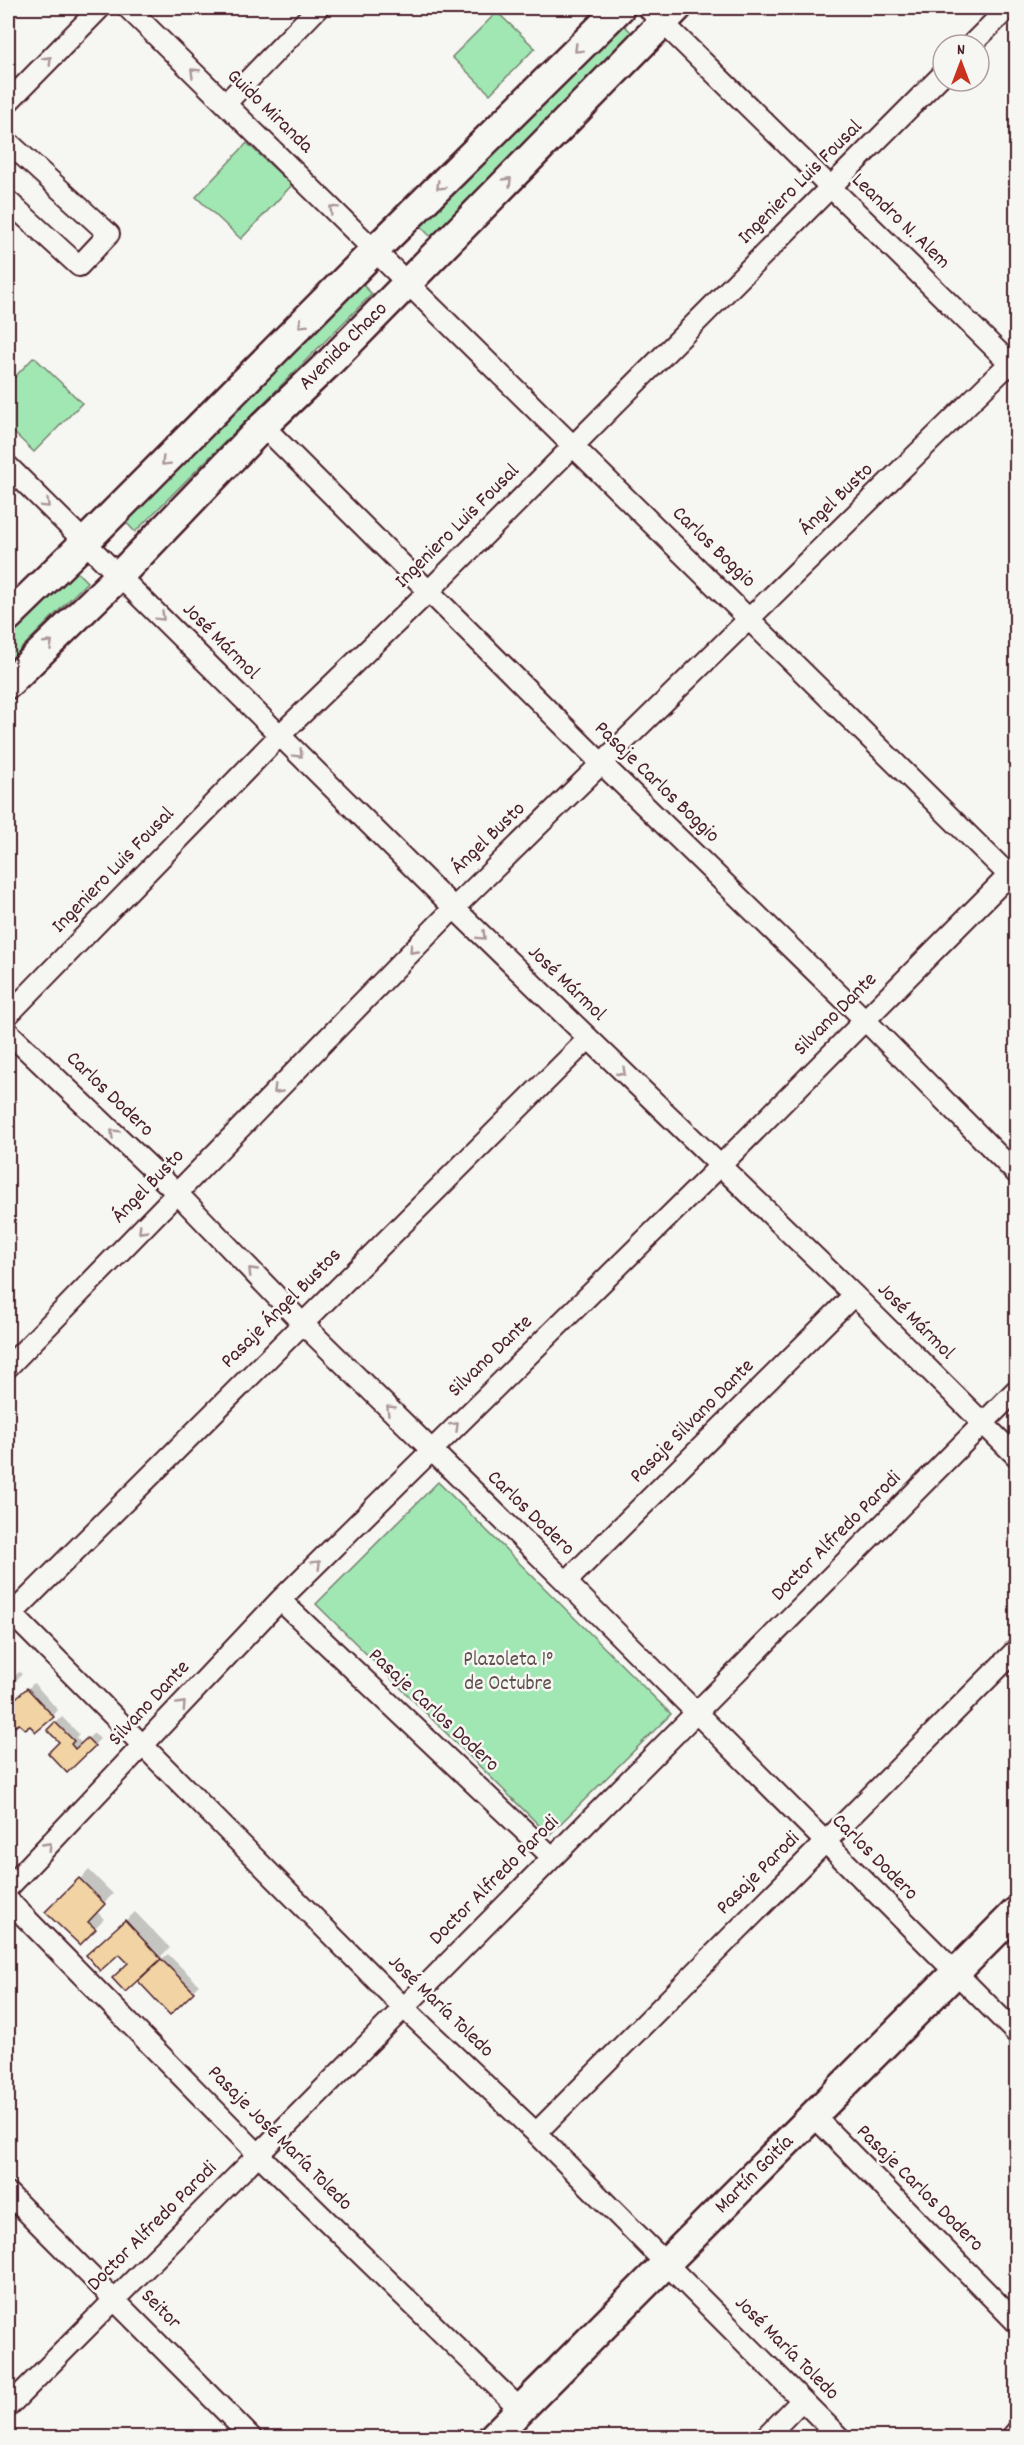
<svg xmlns="http://www.w3.org/2000/svg" width="1024" height="2445" viewBox="0 0 1024 2445" font-family="Dekko,sans-serif">
  <rect width="100%" height="100%" fill="#f6f6f2"/>
  <filter id="ink" filterUnits="userSpaceOnUse"><feTurbulence type="fractalNoise" baseFrequency=".0167" numOctaves="2"/><feDisplacementMap in="SourceGraphic" scale="12" xChannelSelector="R" yChannelSelector="G"/><feConvolveMatrix kernelMatrix="1 2 1 2 8 2 1 2 1" color-interpolation-filters="sRGB"/></filter>
  <g filter="url(#ink)">
    <path fill="#a1e7b3" stroke="#76836f" stroke-width="1.5" d="M497,12L535,48L490,94L452,57Z
      M618,19L632,33L431,237L417,223Z
      M247,143L292,185L241,239L196,197Z
      M360,282L372,294L135,532L123,519Z
      M34,357L82,403L34,452L8,427V384Z
      M75,570L87,582L8,662V638Z
      M438,1482L671,1714L549,1835L316,1604Z"/>
    <path fill="#0003" d="M8,1647L14,1653L8,1660Z
      M8,1669L15,1676L19,1672L22,1674L8,1689Z
      M34,1683L58,1710L53,1716L30,1724L20,1722L14,1725L8,1718V1706Z
      M62,1717L79,1734L76,1737L82,1744L94,1733L100,1739L67,1771L61,1742L49,1730Z
      M89,1870L113,1894L96,1911L104,1919L80,1943L48,1912Z
      M135,1912L170,1948L161,1956L163,1958L168,1954L199,1985L170,2012L151,1966L130,1963L120,1951L98,1946Z"/>
    <path fill="#f1d3a4" stroke="#4a1f2b" stroke-width="1.5" d="M27,1688L54,1717L36,1732L30,1726L25,1729L19,1724L14,1727L8,1720V1705Z
      M55,1722L74,1741L71,1744L75,1749L87,1738L95,1746L67,1773L48,1753L59,1742L47,1730Z
      M79,1878L105,1904L88,1922L96,1929L80,1945L45,1912Z
      M125,1920L161,1959L125,1992L112,1978L128,1963L119,1954L100,1971L86,1955Z
      M161,1959L194,1992L170,2015L138,1981Z"/>
    <g fill="none" stroke-linecap="round" stroke-linejoin="round">
      <g stroke="#4a1f2b" stroke-width="24">
        <path id="street" d="M128,8L1016,882
          M648,8L1016,369
          M971,45L1008,8
          M8,102L100,8
          M226,103L318,8
          M8,142L109,234L79,266L8,201
          M263,426L601,763L865,1020L1016,1173
          M8,466L454,908L854,1295L1016,1456
          M8,1015L280,735L429,591L943,74
          M8,1032L177,1193L302,1323L566,1582L1016,2033
          M8,1367L454,908L1016,357
          M566,1582L854,1295
          M280,1600L552,1857
          M8,1610L403,2007L536,2133L840,2438
          M12,1614L588,1039
          M8,1888L280,1600L720,1166L1016,868
          M8,1900L258,2154L520,2409
          M813,2115L1016,2322
          M536,2133L1016,1650
          M8,2193L252,2438
          M8,2407L1016,1390
          M765,2438L802,2400
          M1011,2438L1016,2432"/>
      </g>
      <g stroke="#4a1f2b" stroke-width="33">
        <path id="secondary" d="M8,617L85,542L375,250L620,8
          M8,684L119,576L263,426L331,361L677,8
          M492,2438L1016,1912"/>
      </g>
      <use href="#street" stroke="#f6f6f2" stroke-width="20"/>
      <use href="#secondary" stroke="#f6f6f2" stroke-width="28"/>
    </g>
    <defs><path id="oneway-chevron" d="M-2-3.5L2.5 0L-2 3.5" fill="none" stroke-width="1.6" stroke-linecap="round" stroke-linejoin="round" transform="scale(1.5)"/></defs>
    <g stroke="#a99598">
      <use href="#oneway-chevron" transform="translate(578 49) rotate(135)"/>
      <use href="#oneway-chevron" transform="translate(48 60) rotate(-46)"/>
      <use href="#oneway-chevron" transform="translate(194 72) rotate(-136)"/>
      <use href="#oneway-chevron" transform="translate(508 181) rotate(-46)"/>
      <use href="#oneway-chevron" transform="translate(440 186) rotate(135)"/>
      <use href="#oneway-chevron" transform="translate(333 209) rotate(-135)"/>
      <use href="#oneway-chevron" transform="translate(302 324) rotate(135)"/>
      <use href="#oneway-chevron" transform="translate(165 462) rotate(135)"/>
      <use href="#oneway-chevron" transform="translate(46 504) rotate(44)"/>
      <use href="#oneway-chevron" transform="translate(161 617) rotate(45)"/>
      <use href="#oneway-chevron" transform="translate(49 644) rotate(-44)"/>
      <use href="#oneway-chevron" transform="translate(299 754) rotate(45)"/>
      <use href="#oneway-chevron" transform="translate(482 936) rotate(44)"/>
      <use href="#oneway-chevron" transform="translate(413 950) rotate(134)"/>
      <use href="#oneway-chevron" transform="translate(622 1072) rotate(44)"/>
      <use href="#oneway-chevron" transform="translate(277 1090) rotate(134)"/>
      <use href="#oneway-chevron" transform="translate(114 1133) rotate(-136)"/>
      <use href="#oneway-chevron" transform="translate(142 1230) rotate(134)"/>
      <use href="#oneway-chevron" transform="translate(252 1271) rotate(-134)"/>
      <use href="#oneway-chevron" transform="translate(390 1409) rotate(-135)"/>
      <use href="#oneway-chevron" transform="translate(455 1426) rotate(-44)"/>
      <use href="#oneway-chevron" transform="translate(317 1564) rotate(-45)"/>
      <use href="#oneway-chevron" transform="translate(182 1705) rotate(-47)"/>
      <use href="#oneway-chevron" transform="translate(48 1846) rotate(-46)"/>
    </g>
  </g>
  <g text-anchor="middle" dominant-baseline="central" stroke-width="5" stroke-linejoin="round" paint-order="stroke">
    <g font-size="21" fill="#4a1f2b" stroke="#f6f6f2">
      <text transform="translate(269 112) rotate(44)">Guido Miranda</text>
      <text transform="translate(801 183) rotate(-45)">Ingeniero Luis Fousal</text>
      <text transform="translate(900 222) rotate(44)">Leandro N. Alem</text>
      <text transform="translate(344 347) rotate(-45)">Avenida Chaco</text>
      <text transform="translate(837 500) rotate(-44)">Ángel Busto</text>
      <text transform="translate(458 527) rotate(-45)">Ingeniero Luis Fousal</text>
      <text transform="translate(713 548) rotate(44)">Carlos Boggio</text>
      <text transform="translate(220 642) rotate(45)">José Mármol</text>
      <text transform="translate(656 783) rotate(44)">Pasaje Carlos Boggio</text>
      <text transform="translate(489 839) rotate(-44)">Ángel Busto</text>
      <text transform="translate(114 871) rotate(-46)">Ingeniero Luis Fousal</text>
      <text transform="translate(566 984) rotate(44)">José Mármol</text>
      <text transform="translate(836 1015) rotate(-45)">Silvano Dante</text>
      <text transform="translate(109 1095) rotate(44)">Carlos Dodero</text>
      <text transform="translate(149 1187) rotate(-46)">Ángel Busto</text>
      <text transform="translate(282 1309) rotate(-45)">Pasaje Ángel Bustos</text>
      <text transform="translate(915 1322) rotate(45)">José Mármol</text>
      <text transform="translate(491 1357) rotate(-44)">Silvano Dante</text>
      <text transform="translate(693 1422) rotate(-45)">Pasaje Silvano Dante</text>
      <text transform="translate(530 1514) rotate(44)">Carlos Dodero</text>
      <text transform="translate(837 1537) rotate(-45)">Doctor Alfredo Parodi</text>
      <text transform="translate(150 1704) rotate(-47)">Silvano Dante</text>
      <text transform="translate(433 1711) rotate(43)">Pasaje Carlos Dodero</text>
      <text transform="translate(874 1858) rotate(45)">Carlos Dodero</text>
      <text transform="translate(759 1874) rotate(-45)">Pasaje Parodi</text>
      <text transform="translate(495 1881) rotate(-45)">Doctor Alfredo Parodi</text>
      <text transform="translate(440 2007) rotate(44)">José María Toledo</text>
      <text transform="translate(279 2139) rotate(45)">Pasaje José María Toledo</text>
      <text transform="translate(755 2175) rotate(-45)">Martín Goitía</text>
      <text transform="translate(919 2189) rotate(45)">Pasaje Carlos Dodero</text>
      <text transform="translate(153 2227) rotate(-45)">Doctor Alfredo Parodi</text>
      <text transform="translate(160 2310) rotate(45)">Seitor</text>
      <text transform="translate(786 2349) rotate(45)">José María Toledo</text>
    </g>
    <g font-size="21" fill="#60514d" stroke="#f6f6f2">
      <text x="508" y="1661">Plazoleta 1°<tspan x="508" dy="24">de Octubre</tspan></text>
    </g>
  </g>
  <rect width="1024" height="2445" fill="none" stroke="#f6f6f2" stroke-width="30"/>
  <rect x="15" y="15" width="994" height="2415" fill="none" stroke="#4a1f2b" stroke-width="2" filter="url(#ink)"/>
  <g transform="translate(961 63)"><circle r="28" fill="#f6f6f2" stroke="#b1a0a2" stroke-width="1.5"/>
  <path d="M0-4.5L10 22L0 15L-10 22Z" fill="#c8321e"/>
  <text y="-9" font-size="16" font-weight="bold" text-anchor="middle" fill="#4a1f2b">N</text>
  </g>
</svg>
